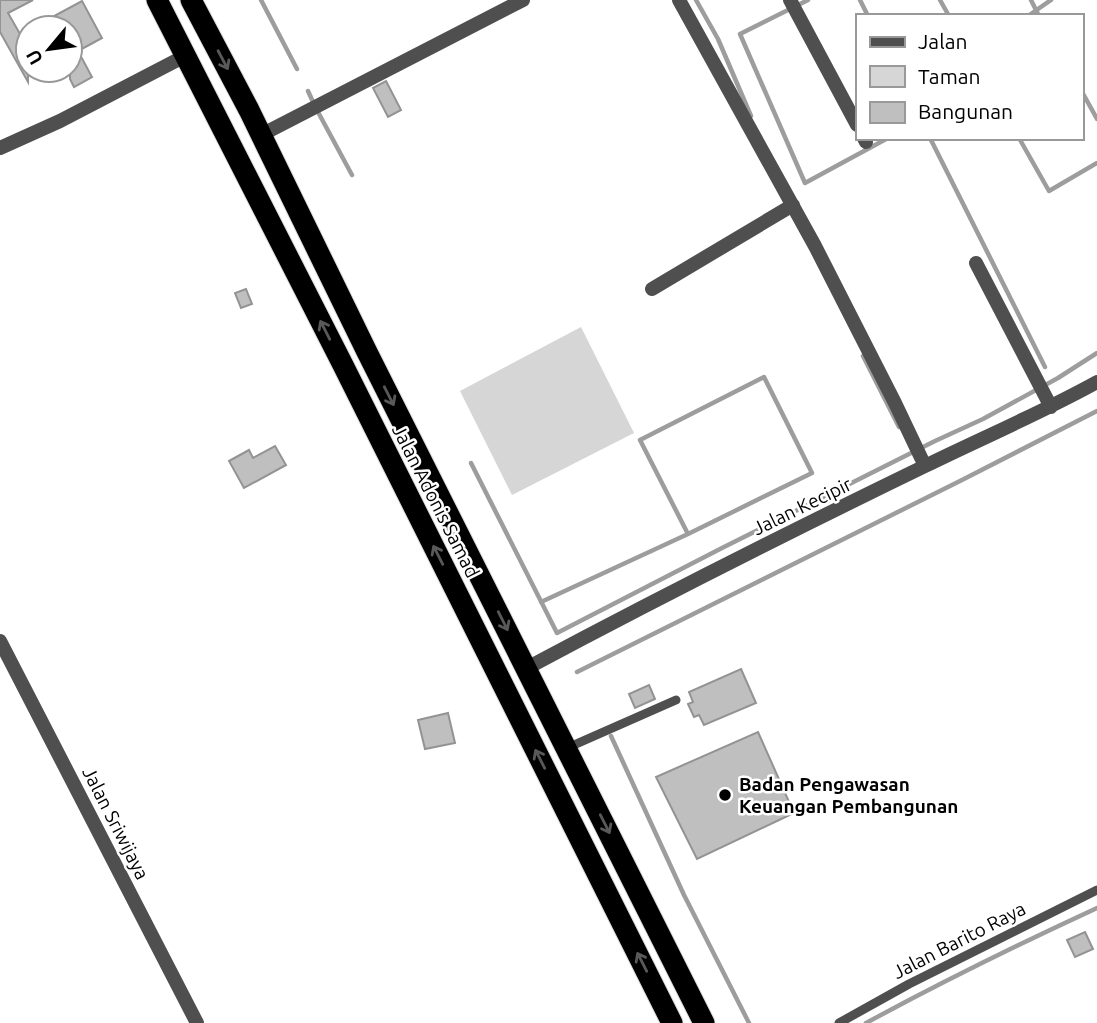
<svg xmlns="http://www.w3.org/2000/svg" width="1097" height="1023" viewBox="0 0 1097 1023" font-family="Ubuntu,sans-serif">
  <rect width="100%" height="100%" fill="#fff"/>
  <path fill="#d6d6d6" d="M581,327L634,433L512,495L460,391Z"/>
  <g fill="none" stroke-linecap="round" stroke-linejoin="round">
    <path stroke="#9d9d9d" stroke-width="4.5" d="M261,0L297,69
      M696,0L718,39L751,116
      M808,0L740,34L805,183L888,138
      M860,0L868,16
      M940,0L949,16
      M1031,0L1039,16
      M1028,16L1051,0
      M1081,90L1097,119
      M308,91L313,102
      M318,112L352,175
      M930,138L1045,367
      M1019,138L1049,191L1097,163
      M863,356L899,427
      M471,463L557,633L722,548L935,441L983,419L1058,378L1097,353
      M541,602L688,534L812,473L764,377L640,440L688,534
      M577,672L960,481L1097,411
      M611,736L684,895L749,1023
      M866,1023C942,982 1019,944 1097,908"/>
  </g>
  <path fill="#bfbfbf" stroke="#939393" stroke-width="2" d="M0,0H33L8,13L28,48V82L0,32Z
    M82,1L102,38L78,51L92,77L74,87L70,79V28H32Z
    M386,81L401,110L388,117L373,88Z
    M246,289L252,304L241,308L235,293Z
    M275,446L286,465L244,488L229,461L249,450L253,458Z
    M741,669L756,703L704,725L699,715L694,717L688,704L693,702L689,692Z
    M649,685L655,699L635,708L629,694Z
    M448,713L455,743L425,749L418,720Z
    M758,732L794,813L697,859L656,777Z
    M1085,932L1093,949L1075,957L1067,940Z"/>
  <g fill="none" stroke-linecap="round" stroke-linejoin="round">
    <g stroke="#dbdbdb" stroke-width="23">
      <path id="highway" d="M157,0L343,365L672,1023
        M191,0L249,110L367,352L704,1023"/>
    </g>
    <path stroke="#4f4f4f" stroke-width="9" d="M567,748L676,700
      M839,1023L909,984L1097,890"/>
    <path stroke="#4f4f4f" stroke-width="14" d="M679,0L815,246L895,403L925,466
      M790,0L857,125
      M261,135L523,0
      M864,138L866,142
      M0,148L60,121L185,56
      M976,263L1051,407
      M652,289L793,205
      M0,641L197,1023
      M527,668C658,598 791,531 925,466C982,438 1041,413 1097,382"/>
    <use href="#highway" stroke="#000" stroke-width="21"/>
  </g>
  <defs><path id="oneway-shaft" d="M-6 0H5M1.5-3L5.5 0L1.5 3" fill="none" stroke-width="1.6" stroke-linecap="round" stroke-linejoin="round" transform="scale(1.75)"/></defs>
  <g stroke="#595959">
    <use href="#oneway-shaft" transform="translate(223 60) rotate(62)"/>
    <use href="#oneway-shaft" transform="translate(325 330) rotate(-117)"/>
    <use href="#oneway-shaft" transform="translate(389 396) rotate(63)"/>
    <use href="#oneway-shaft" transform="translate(438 555) rotate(-117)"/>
    <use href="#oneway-shaft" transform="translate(503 621) rotate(63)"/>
    <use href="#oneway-shaft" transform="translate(540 759) rotate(-117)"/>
    <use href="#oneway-shaft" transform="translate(605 824) rotate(63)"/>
    <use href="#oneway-shaft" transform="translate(642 962) rotate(-117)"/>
  </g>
  <circle fill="#000" stroke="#fff" stroke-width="2.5" cx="725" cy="795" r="7"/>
  <g text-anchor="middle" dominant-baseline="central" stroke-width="5" stroke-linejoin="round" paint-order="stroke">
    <g font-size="19" fill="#000" stroke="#fff">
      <text transform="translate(436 501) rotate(63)">Jalan Adonis Samad</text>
      <text transform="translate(802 506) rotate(-26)">Jalan Kecipir</text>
      <text transform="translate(116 823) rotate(63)">Jalan Sriwijaya</text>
      <text transform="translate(959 940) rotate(-27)">Jalan Barito Raya</text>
    </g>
    <g font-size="19" font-weight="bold" fill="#000" stroke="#fff" text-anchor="start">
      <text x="739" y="784">Badan Pengawasan<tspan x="739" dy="22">Keuangan Pembangunan</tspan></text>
    </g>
  </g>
  <rect x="856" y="14" width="228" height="126" fill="#ffffff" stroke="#999999" stroke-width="2"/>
  <rect x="870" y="37" width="35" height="10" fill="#4f4f4f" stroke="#999999" stroke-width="2"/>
  <text x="918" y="49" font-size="21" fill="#000000">Jalan</text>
  <rect x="870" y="66" width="35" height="21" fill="#d6d6d6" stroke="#999999" stroke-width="2"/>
  <text x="918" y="84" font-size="21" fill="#000000">Taman</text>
  <rect x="870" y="102" width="35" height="21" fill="#bfbfbf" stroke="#999999" stroke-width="2"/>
  <text x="918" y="119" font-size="21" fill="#000000">Bangunan</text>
  <g transform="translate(49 49) rotate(241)"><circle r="33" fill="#ffffff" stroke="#999999" stroke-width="2"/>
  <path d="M0-5L12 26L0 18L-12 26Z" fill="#000000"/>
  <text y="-10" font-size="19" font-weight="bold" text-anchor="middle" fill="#000000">U</text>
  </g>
</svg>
